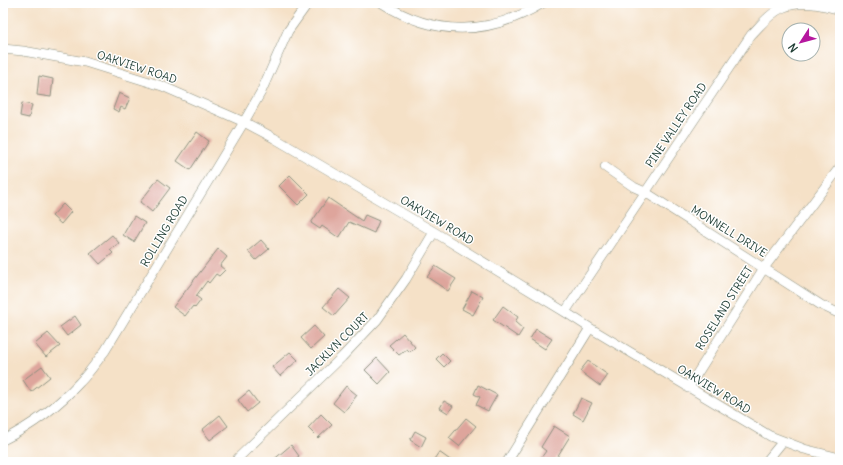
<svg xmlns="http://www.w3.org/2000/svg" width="843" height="465" viewBox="0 0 843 465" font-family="Delius,sans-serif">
  <rect width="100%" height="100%" fill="#fff"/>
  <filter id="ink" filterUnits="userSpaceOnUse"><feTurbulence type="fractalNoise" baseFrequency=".025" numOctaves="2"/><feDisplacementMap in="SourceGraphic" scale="8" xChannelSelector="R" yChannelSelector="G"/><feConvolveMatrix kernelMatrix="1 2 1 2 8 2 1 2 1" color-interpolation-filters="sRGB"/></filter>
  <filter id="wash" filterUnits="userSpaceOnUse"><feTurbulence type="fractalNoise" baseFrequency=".012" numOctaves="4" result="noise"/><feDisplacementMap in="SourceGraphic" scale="16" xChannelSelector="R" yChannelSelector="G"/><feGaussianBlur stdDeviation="0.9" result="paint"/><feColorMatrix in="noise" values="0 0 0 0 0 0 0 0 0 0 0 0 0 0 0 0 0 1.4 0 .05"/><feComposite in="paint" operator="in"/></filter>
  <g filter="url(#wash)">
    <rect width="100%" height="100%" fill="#f5e1c7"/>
    <g id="blocks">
      <path fill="#dea59c" d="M39,76L53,79L51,97L37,95Z
        M119,93L130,98L125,109L121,107L119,112L113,109Z
        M22,103L32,105L29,118L20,116Z
        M197,132L209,141L190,170L177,161Z
        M290,175L309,194L298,205L279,186Z
        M158,179L170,188L152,212L140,202Z
        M328,198L362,221L365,215L379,221L374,233L349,222L339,238L322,226L320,229L311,223Z
        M63,204L71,212L61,224L52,216Z
        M134,216L145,223L134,242L123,235Z
        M112,235L119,243L110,250L113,253L100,264L90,253Z
        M261,240L269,249L256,260L248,251Z
        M218,249L227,257L220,266L225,270L219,276L216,274L209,283L207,281L196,296L201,300L195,308L193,306L185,316L173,307Z
        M435,266L456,279L448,291L427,277Z
        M339,289L350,298L334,316L323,307Z
        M472,291L483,297L473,315L462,309Z
        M503,306L518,317L515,322L523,329L518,337L493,320Z
        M75,316L81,325L67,336L60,327Z
        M314,326L324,337L311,349L301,338Z
        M536,329L552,339L545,349L530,339Z
        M48,333L60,346L46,357L35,344Z
        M403,333L415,347L410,352L407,349L399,355L389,345Z
        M290,352L298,360L280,376L272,367Z
        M442,353L450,361L444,367L436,359Z
        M377,358L390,372L379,384L365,370Z
        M588,361L608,375L600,386L580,371Z
        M42,366L50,377L31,392L23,380Z
        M478,385L497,395L488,411L476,405L480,397L474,394Z
        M346,386L357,395L344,412L333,403Z
        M249,391L258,403L247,412L238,400Z
        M581,398L592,403L583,420L573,414Z
        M444,401L453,406L448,413L440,408Z
        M321,414L332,425L318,438L308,428Z
        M220,415L228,426L210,440L202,430Z
        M466,418L476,426L459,446L449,438Z
        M554,426L570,436L554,462H538L546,451L541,447Z
        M415,431L426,437L421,447L410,440Z
        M291,445L299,456L292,462H271Z
        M439,452L453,462H432Z"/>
    </g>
  </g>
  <g filter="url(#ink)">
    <use href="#blocks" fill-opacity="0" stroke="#8a8f7e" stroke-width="1"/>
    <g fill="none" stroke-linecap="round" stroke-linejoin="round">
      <g stroke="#8a8f7e" stroke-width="10">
        <path id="minor" d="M382,3C435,37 489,36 543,3
          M3,49L23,51L85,62L162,86L244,122L274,138L434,232L565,312L590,328L770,436L804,449L840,458
          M605,167L634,187L645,192L821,305L840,314
          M565,312L751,35C760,26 770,13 782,8C801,0 821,4 840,10
          M688,388L764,268L840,167
          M3,440C31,426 58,406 80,382C89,373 97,361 105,351L244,122L261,92L288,31L308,3
          M238,458L342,357L377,320L406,279L434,232
          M507,462L590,328
          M766,462L783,441"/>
      </g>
      <use href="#minor" stroke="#fff" stroke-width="9"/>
    </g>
  </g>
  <g text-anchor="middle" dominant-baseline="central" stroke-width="3" stroke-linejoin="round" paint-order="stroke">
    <g font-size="11" fill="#1f3d34" stroke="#fff">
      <text transform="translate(137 67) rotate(18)">OAKVIEW ROAD</text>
      <text transform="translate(676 125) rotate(-56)">PINE VALLEY ROAD</text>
      <text transform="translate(437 220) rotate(31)">OAKVIEW ROAD</text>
      <text transform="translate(164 231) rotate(-59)">ROLLING ROAD</text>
      <text transform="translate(729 231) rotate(32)">MONNELL DRIVE</text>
      <text transform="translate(724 308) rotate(-58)">ROSELAND STREET</text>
      <text transform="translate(337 344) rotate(-45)">JACKLYN COURT</text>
      <text transform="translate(714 389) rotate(31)">OAKVIEW ROAD</text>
    </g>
  </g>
  <rect width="843" height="465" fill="none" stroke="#fff" stroke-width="16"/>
  <g transform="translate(801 42) rotate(234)"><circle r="19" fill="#ffffff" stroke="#a5b1ae"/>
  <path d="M0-3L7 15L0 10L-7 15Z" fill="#b5179e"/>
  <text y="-6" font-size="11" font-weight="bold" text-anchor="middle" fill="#1f3d34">N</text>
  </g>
</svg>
